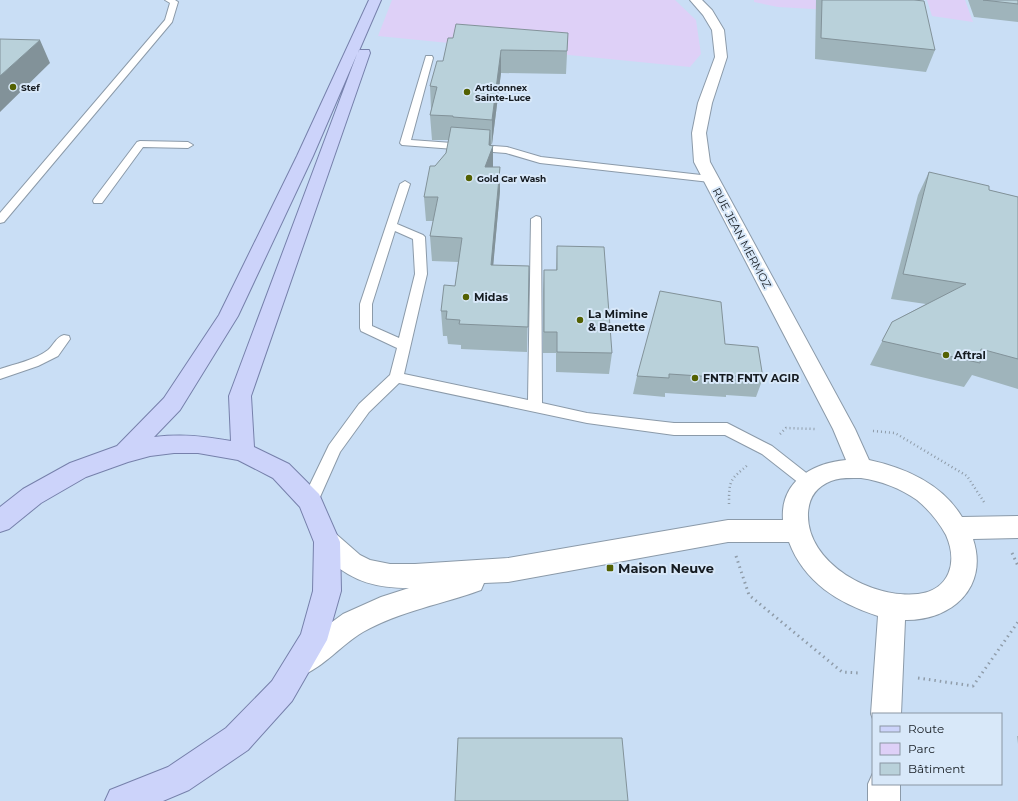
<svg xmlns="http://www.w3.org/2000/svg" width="1018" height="801" viewBox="0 0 1018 801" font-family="Montserrat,sans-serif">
  <rect width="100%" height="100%" fill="#d8e8f9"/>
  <path fill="#c9def5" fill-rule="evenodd" d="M0,0H1018V801H0ZM873,714H1001V784H873Z"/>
  <path fill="#ded0f7" d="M392,0H675L696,20L701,54L690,67L378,36Z
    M754,0H814L869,6L866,12L778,7L754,2Z
    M927,0H965L973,22L932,16Z"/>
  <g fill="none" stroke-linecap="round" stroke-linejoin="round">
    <g stroke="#8b9aa9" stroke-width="2">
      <path id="service" d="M165,0H175L178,2L172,22L4,222L0,223V213L165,20L170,3Z
        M426,56H432L433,58L411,140L507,147L541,157L710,176L715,179L710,182L540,163L506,153L402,145L400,143Z
        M140,141L188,142L193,145L188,148L143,147L102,203H94L93,201L94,199L137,142Z
        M405,181L410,184L397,224L423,235L425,237L427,274L404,374L528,400L531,219L536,216L540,217L541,219L542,403L587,413L674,423H727L772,446L814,479L817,483L814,487L809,489L804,487L762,454L725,435H674L587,423L399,383L369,412L340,452L316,506L310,508L304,506L302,501L329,445L359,404L390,375L397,348L361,331L360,328V304L400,184ZM395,231L413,239L415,274L399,338L372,326V304Z
        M64,335L69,336L70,339L58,356L38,366L0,379V369C15,364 35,360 48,350C54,345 56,337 64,335Z"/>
    </g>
    <g stroke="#8b9aa9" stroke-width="2">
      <path id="minor" d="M690,0H702L712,10L724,30L727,57L712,103L706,133L710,162L855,429L869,460C906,468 942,484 962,517L1018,516V538L973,539C989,587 952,621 905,620L901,714H873V719L871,714L878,616C838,603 804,582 789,542H728L508,582L484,583L481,590C443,604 400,611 363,632C341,645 325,666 301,676L291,672L287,662L291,652L343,614L381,597L409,588C377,588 354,582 330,561C323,555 318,550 314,542L318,534L327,531L336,534L360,555L370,560L390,564H415L508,558L728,520H783C780,482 812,463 846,460L833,429L694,162L692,133L698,103L715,57L712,30L703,15ZM861,478C881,481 900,488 917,500C928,509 939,522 946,535C958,562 950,590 918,594C873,599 806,564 808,513C809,497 816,487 831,481C840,477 852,478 861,478Z
        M873,773V784H900V801H868V784Z"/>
    </g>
    <g stroke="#7680ab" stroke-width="2">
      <path id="primary" d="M369,0H381L358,53L359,50H369L370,53L251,396L254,447L289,464L319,494L340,542L341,591L327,640L292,701L248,750L189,790L163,801H105L110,790L168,767L226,728L272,681L301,634L313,591L314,542L300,507L273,478L238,460L198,453H174L150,456L128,462L86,477L41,503L9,529L0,532V507L23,489L70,463L117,446L164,398L219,315L297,156ZM357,54L229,396L231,441C202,436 183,434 154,437L180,410L238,316L313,156Z"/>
    </g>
    <path stroke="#8f9ca9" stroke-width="2.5" stroke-dasharray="1 3" stroke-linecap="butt" d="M873,431L895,433L967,476L984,502
      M780,434L786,428L816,429
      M729,504C729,479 730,480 749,464"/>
    <path stroke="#8f9ca9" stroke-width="3" stroke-dasharray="1.5 4" stroke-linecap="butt" d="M1012,553L1018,566
      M736,556L749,595L842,672L859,673
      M918,678L973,686L1018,622"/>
    <use href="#service" fill="#fff" fill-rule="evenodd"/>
    <use href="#minor" fill="#fff" fill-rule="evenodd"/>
    <use href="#primary" fill="#ccd3fa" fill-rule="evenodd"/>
  </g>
  <path fill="#9fb4bb" d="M816,0H914L935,50L926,72L815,59Z
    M968,0H1018V22L974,17Z
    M568,33L566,74L501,73L492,144H491L493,167H500V191L493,265L529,266L527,352L461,349V345L448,344L447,336H443L441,311L455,286L458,262L432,261L430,236L433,221H426L424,197L435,166L446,153L449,140H432L430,115L431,109L430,86L443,61Z
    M929,172L989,190L1018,197V389L972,375L964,387L870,365L892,322L926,304L891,299L918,195Z
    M557,246L612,353L609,374L556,372V353H543V291L544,270H556Z
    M725,344L763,378L756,397L726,395V397L665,393V397L633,394L637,376Z
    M1017,736H1018V744Z"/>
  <path fill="#829299" d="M40,40L50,63L0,112V76Z
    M501,50V73L492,144V120Z
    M490,130L491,150L493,146V169L485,167Z
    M500,167V191L491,290V265Z"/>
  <path fill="#b9d1da" stroke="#829299" d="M822,0H914L924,1L935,50L821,38Z
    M983,0H1018V4Z
    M456,24L568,33L567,51L501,50L492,120L453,117V116L430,115L437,87L430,86L437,61H443L448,38H453Z
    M0,39L40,40L0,76Z
    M451,127L490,130L489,145L493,146L485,167H500L491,265L529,266L528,327L459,324L460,320L446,319L447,311H441L444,285L455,286L462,238L430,236L438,197H424L430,166H435L446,153Z
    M929,172L989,186V190L1018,197V359L981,349L980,363L882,341L892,322L966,284L903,274Z
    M557,246L604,247L612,353L557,352V332H544V270H557Z
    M660,291L721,302L725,344L758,347L763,378L732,376L731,378L669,374V378L637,376Z
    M458,738H622L628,801H455Z"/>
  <g fill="#536102" stroke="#d8e8f9" stroke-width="1.5">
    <circle cx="13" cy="87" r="4"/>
    <circle cx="467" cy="92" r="4"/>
    <circle cx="469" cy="178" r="4"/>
    <circle cx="466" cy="297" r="4"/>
    <circle cx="580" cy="320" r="4"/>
    <circle cx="946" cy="355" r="4"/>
    <circle cx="695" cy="378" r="4"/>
    <rect x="606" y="564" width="8" height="8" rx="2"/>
  </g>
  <g text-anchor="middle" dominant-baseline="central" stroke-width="4" stroke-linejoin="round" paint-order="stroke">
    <g font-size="9" font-weight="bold" fill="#151b21" stroke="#d8e8f9" text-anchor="start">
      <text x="21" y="87">Stef</text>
      <text x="475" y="87">Articonnex<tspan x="475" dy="10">Sainte-Luce</tspan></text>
      <text x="477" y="178">Gold Car Wash</text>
    </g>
    <g font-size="11" fill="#151b21" stroke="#d8e8f9">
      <text transform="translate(742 238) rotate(62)">RUE JEAN MERMOZ</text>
    </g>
    <g font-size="11" font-weight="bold" fill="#151b21" stroke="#d8e8f9" text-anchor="start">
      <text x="474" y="297">Midas</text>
      <text x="588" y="314">La Mimine<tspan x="588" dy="13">&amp; Banette</tspan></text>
      <text x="954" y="355">Aftral</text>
      <text x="703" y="378">FNTR FNTV AGIR</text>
    </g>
    <g font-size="13" font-weight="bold" fill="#151b21" stroke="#d8e8f9" text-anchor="start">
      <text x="618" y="568">Maison Neuve</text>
    </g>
  </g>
  <rect x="872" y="713" width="130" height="72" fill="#d8e8f9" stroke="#8a96a3"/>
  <rect x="880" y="726" width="20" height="6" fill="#ccd3fa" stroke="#8a96a3"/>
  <text x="908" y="733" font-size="12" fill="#151b21">Route</text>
  <rect x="880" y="743" width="20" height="12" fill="#ded0f7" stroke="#8a96a3"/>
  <text x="908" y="753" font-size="12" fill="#151b21">Parc</text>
  <rect x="880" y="763" width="20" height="12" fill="#b9d1da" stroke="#8a96a3"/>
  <text x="908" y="773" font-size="12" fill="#151b21">Bâtiment</text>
</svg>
